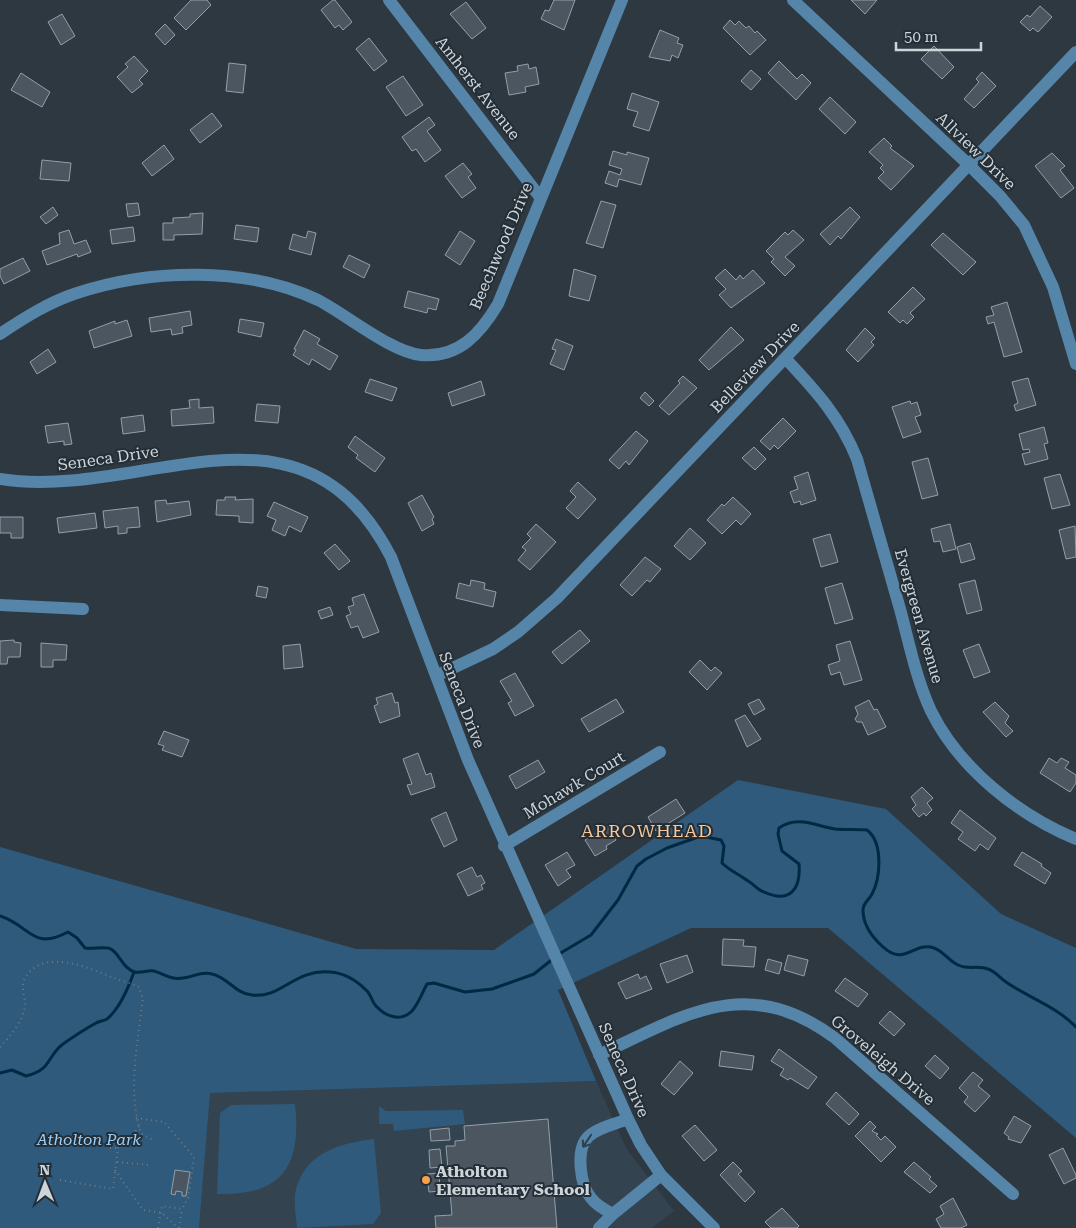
<svg xmlns="http://www.w3.org/2000/svg" width="1076" height="1228" viewBox="0 0 1076 1228" font-family="'Roboto Serif',serif">
  <rect width="100%" height="100%" fill="#2e3841"/>
  <path fill="#334350" d="M596,1081L626,1148L674,1211L652,1228H199L209,1093Z"/>
  <path fill="#2f5a7b" d="M738,780L886,809L1001,914L1076,948V1138L828,928H691L558,990L596,1081L210,1093L199,1228H0V847L356,949L494,950Z
    M295,1104C302,1166 282,1196 217,1194L220,1113L231,1105Z
    M379,1106L386,1111L463,1110L465,1124L394,1131L393,1124H379Z
    M374,1139L381,1213L373,1224L297,1228C296,1216 293,1201 296,1189C306,1152 341,1143 374,1139Z"/>
  <g fill="none" stroke-linecap="round" stroke-linejoin="round">
    <path stroke="#002944" stroke-width="3" d="M0,916C31,926 32,951 68,932L77,938L85,948C92,949 101,947 108,948C118,949 122,969 135,972C142,973 148,970 154,971C165,974 170,980 183,978C193,977 201,971 212,974C227,977 236,994 252,995C281,999 294,969 330,972C344,973 356,980 366,990C371,994 372,1002 376,1006C386,1017 401,1022 412,1011C419,1003 422,993 427,984L434,983L465,992L492,989L534,974L554,958
      M559,954L591,935L618,900L637,866L646,859L667,848L701,836L721,840L724,846L722,863C730,871 739,874 748,881C754,884 757,890 764,892C790,904 801,889 799,864L782,851L778,834L779,828C798,815 816,826 835,829C846,830 856,829 867,830C883,842 881,877 872,894C869,900 863,903 863,910C863,925 871,936 882,946C905,968 913,941 934,948C943,951 949,961 958,965C968,970 978,965 988,969C995,971 1000,978 1006,982C1029,998 1057,1007 1076,1027
      M0,1073L12,1070L26,1076C52,1070 46,1057 63,1044C73,1037 85,1029 96,1023C99,1021 104,1021 107,1019C119,1009 129,986 134,972"/>
  </g>
  <path fill="#4b5660" stroke="#939fa9" d="M191,0H207L211,5L186,30L174,18Z
    M333,0H335L352,22L343,30L339,25L335,28L321,10Z
    M554,0H575L564,30L541,19L545,10L549,11Z
    M851,0H877L865,14Z
    M466,2L486,28L472,39L450,14Z
    M1040,6L1052,17L1038,32L1033,28L1030,31L1020,22L1027,15L1030,17Z
    M62,14L75,36L61,45L48,22Z
    M730,20L735,25L739,21L746,28L749,26L755,33L757,31L766,40L750,55L723,28Z
    M165,24L175,35L165,45L155,34Z
    M660,30L679,38L677,43L683,45L678,58L672,55L670,61L649,57Z
    M369,38L387,61L374,71L356,49Z
    M934,46L954,67L942,79L921,59Z
    M134,56L148,71L139,80L143,84L132,93L117,77L128,67L125,64Z
    M779,61L797,79L802,74L811,83L796,100L768,73Z
    M229,63L246,65L243,93L226,91Z
    M528,64L529,69L536,67L539,84L525,87L526,92L509,95L505,73L518,71L517,66Z
    M751,70L761,79L751,90L741,81Z
    M982,72L996,86L974,108L964,99L979,82L976,79Z
    M21,73L50,92L42,107L11,90Z
    M403,76L423,105L406,116L386,87Z
    M632,93L659,102L649,131L633,126L638,112L627,109Z
    M830,97L856,122L845,134L819,109Z
    M212,113L222,126L200,143L190,130Z
    M429,117L435,125L427,131L441,150L425,162L416,149L412,151L402,137Z
    M884,138L892,146L890,148L914,166L891,190L878,178L884,172L880,168L883,165L869,152Z
    M164,145L174,159L152,176L142,163Z
    M613,151L627,155V152L649,158L641,185L619,179L617,187L605,183L609,171L620,175L622,169L609,165Z
    M1052,153L1065,166L1060,170L1074,188L1061,198L1035,166Z
    M42,160L71,163L69,181L40,179Z
    M463,163L472,174L468,177L476,188L462,198L445,176Z
    M601,201L616,205L603,248L586,243Z
    M138,203L140,215L128,217L126,204Z
    M53,207L58,215L46,224L40,217Z
    M850,207L860,217L841,239L838,236L830,245L820,234Z
    M203,213L202,234L174,235V240H163V223H173V218L190,217V214Z
    M236,225L259,228L257,242L234,239Z
    M133,227L135,241L112,244L110,230Z
    M69,230L74,244L86,240L91,252L78,257L77,254L47,265L42,251L60,244L59,233Z
    M793,230L804,240L785,257L795,266L785,276L771,262L774,259L766,251L785,232L788,235Z
    M308,231L316,233L311,255L289,249L293,234L306,238Z
    M460,231L475,241L460,265L445,255Z
    M943,233L976,262L963,275L931,245Z
    M349,255L370,265L364,278L343,267Z
    M23,258L30,271L4,284L0,276V269Z
    M574,269L596,276L589,301L569,296Z
    M725,269L736,280L740,275L743,279L753,270L765,283L731,308L719,295L726,289L715,278Z
    M913,287L925,299L910,313L914,317L907,324L903,320L900,323L888,312Z
    M408,291L439,299L436,310L428,308L427,313L404,307Z
    M1007,302L1022,352L1004,357L994,322L988,324L986,317L994,315L991,307Z
    M190,311L192,325L182,327L183,333L172,335L171,329L151,332L149,318Z
    M240,319L264,323L261,337L238,332Z
    M127,320L132,336L94,348L89,331L115,321V324Z
    M731,327L744,340L709,370L699,360Z
    M865,328L875,338L871,342L874,345L858,362L846,350Z
    M304,330L320,339L317,344L338,356L330,370L312,359L309,365L293,355L296,350L294,349Z
    M556,339L573,346L564,370L550,364L556,350L552,349Z
    M48,349L56,362L37,374L30,362Z
    M683,376L697,388L669,415L659,406L680,383L678,381Z
    M1028,378L1036,405L1016,411L1014,405L1018,403L1012,382Z
    M370,379L397,388L392,401L365,392Z
    M481,381L485,395L452,406L448,393Z
    M645,392L654,401L649,406L640,398Z
    M199,399V408L213,407L214,423L172,426L171,410L190,408L189,400Z
    M910,401L911,404L917,402L921,415L915,417L921,432L903,438L892,407Z
    M257,404L280,406L278,423L255,421Z
    M143,415L145,431L123,434L121,418Z
    M783,418L796,431L778,449L774,445L770,450L760,441Z
    M68,423L72,444L64,445V441L48,443L45,426Z
    M1044,427L1048,443L1044,444L1048,459L1025,465L1022,454L1030,452L1029,449L1023,450L1019,434Z
    M636,431L648,441L629,465L626,461L619,469L609,460Z
    M355,436L385,458L375,472L356,458L358,455L348,447Z
    M754,447L766,459L755,470L742,458Z
    M928,458L938,495L922,499L912,462Z
    M808,472L816,500L801,505L800,501L794,503L790,492L798,489L794,477Z
    M1060,474L1070,505L1052,509L1044,478Z
    M578,482L596,499L578,519L566,508L576,497L570,491Z
    M422,495L434,517L432,519L434,524L422,531L408,503Z
    M225,497H236L235,500L253,499V523L239,522V516L216,515L217,500H225Z
    M733,497L751,514L741,525L736,520L722,534L707,520L722,504L724,506Z
    M166,500L167,504L189,501L191,515L157,522L155,501Z
    M274,502L308,517L301,532L289,526L285,536L272,530L276,520L267,516Z
    M138,507L140,527L127,528V533L118,534V526L105,528L103,511Z
    M95,513L97,528L59,533L57,518Z
    M0,517H23V538H11V533H0Z
    M536,524L556,542L530,570L518,560L526,550L522,547L531,538L527,534Z
    M950,524L956,549L943,552L940,541L934,542L931,529Z
    M1075,526L1076,557L1066,559L1059,530Z
    M690,528L706,543L690,560L674,546Z
    M830,534L838,562L821,567L813,539Z
    M970,543L975,559L961,563L957,547Z
    M335,544L350,561L339,570L324,553Z
    M645,557L661,569L650,582L647,580L632,596L620,585Z
    M471,580L485,583L484,589L496,592L493,607L456,598L459,583L470,586Z
    M975,580L982,610L967,614L959,584Z
    M842,583L853,619L835,624L825,588Z
    M258,586L268,588L266,598L256,596Z
    M364,594L379,632L363,638L358,626L351,628L346,616L351,614L348,607L354,605L352,598Z
    M330,607L333,615L321,619L318,611Z
    M580,630L590,641L562,664L552,652Z
    M14,640V642L21,643L20,657H8L7,664H0V641Z
    M850,641L862,680L844,685L840,672L831,675L828,665L840,661L836,645Z
    M41,643L67,645L66,660H53V667H41Z
    M300,644L303,667L284,669L283,646Z
    M979,644L990,672L974,678L963,650Z
    M700,660L711,671L715,667L722,673L707,690L689,672Z
    M515,673L534,706L515,716L508,703L512,701L500,681Z
    M392,693L395,703L398,702L400,716L380,723L374,706L378,704L376,698Z
    M616,699L624,712L589,732L581,719Z
    M759,699L765,709L754,715L748,704Z
    M869,700L874,710L877,709L886,727L868,735L862,722H857L855,719L858,714L855,707Z
    M995,702L1009,716L1005,723L1013,731L1006,737L983,712Z
    M745,715L761,739L747,747L735,720Z
    M164,731L189,740L182,757L162,750L164,746L158,744Z
    M418,753L426,775L431,773L435,787L411,795L407,785L412,784L403,759Z
    M1049,758L1057,763L1061,758L1069,762L1065,768L1076,775V783L1070,792L1040,773Z
    M538,760L545,772L516,789L509,776Z
    M922,787L933,798L927,803L932,810L926,816L924,813L919,817L912,809L916,805L911,797Z
    M676,799L685,813L656,831L648,817Z
    M960,810L996,838L988,850L980,844L975,851L958,839L963,832L951,823Z
    M446,812L457,840L444,847L431,819Z
    M608,826L616,840L606,846L607,849L595,856L585,840Z
    M567,852L575,865L566,870L571,877L558,886L545,865Z
    M1022,852L1042,864L1041,866L1051,873L1045,884L1014,865Z
    M472,867L477,877L481,875L485,883L481,885L483,889L468,896L457,874Z
    M723,939L744,940L743,946L756,947L754,967L722,965Z
    M687,955L693,972L667,983L660,964Z
    M788,955L808,960L804,976L784,970Z
    M768,959L782,963L779,974L765,970Z
    M638,974L640,979L646,976L652,989L626,999L618,983Z
    M845,978L868,994L858,1007L835,991Z
    M890,1011L905,1024L894,1036L879,1023Z
    M779,1049L817,1077L808,1089L790,1078L788,1080L780,1075L784,1069L771,1061Z
    M721,1051L754,1056L752,1070L719,1066Z
    M935,1055L949,1068L940,1079L925,1066Z
    M680,1061L693,1073L674,1095L661,1084Z
    M973,1072L983,1080L978,1086L990,1096L975,1112L964,1102L968,1097L959,1088Z
    M836,1092L859,1114L849,1125L826,1104Z
    M1014,1116L1031,1126L1021,1143L1008,1139L1009,1137L1004,1133Z
    M548,1119L557,1228H436L435,1216L452,1215L446,1146H455V1141L465,1140L464,1126Z
    M870,1121L876,1127L872,1131L878,1134L876,1135L881,1140L885,1136L896,1147L881,1162L855,1136Z
    M695,1125L717,1150L704,1161L682,1136Z
    M449,1128L450,1140L431,1141L430,1130Z
    M1063,1148L1076,1175V1178L1064,1184L1049,1155Z
    M440,1149L442,1167L430,1168L429,1150Z
    M733,1162L742,1171L738,1174L755,1192L745,1202L720,1175Z
    M914,1162L931,1177L929,1179L937,1186L930,1193L904,1172Z
    M175,1170L190,1172L186,1196H182V1192L176,1191L175,1195L171,1194Z
    M439,1173L440,1191L429,1192L427,1174Z
    M953,1198L967,1225L961,1228H941L936,1219L944,1214L940,1206Z
    M782,1208L799,1226L797,1228H771L765,1222Z"/>
  <g fill="none" stroke-linecap="round" stroke-linejoin="round">
    <path stroke="#717a81" stroke-width="2" stroke-dasharray="1 4" stroke-linecap="butt" d="M0,1047C10,1037 24,1020 25,1004C25,996 20,986 25,978C44,947 89,968 114,978C122,981 131,983 139,987L143,998C138,1043 127,1090 141,1133L153,1140
      M136,1118L164,1122L194,1157L188,1198L182,1209L162,1206L158,1228
      M110,1148H118
      M117,1162L149,1165
      M115,1170L143,1210L162,1213L178,1228
      M60,1180L113,1189L118,1148L127,1143L139,1126
      M179,1228L182,1209"/>
    <path stroke="#5685aa" stroke-width="12" d="M389,0L540,197
      M793,0L969,165L1000,196L1024,225L1053,287L1076,364
      M0,334C24,318 49,302 77,293C150,269 246,266 318,300C347,315 391,352 421,355C459,358 480,334 498,304L622,0
      M785,358C816,391 840,417 857,459C871,509 886,559 900,609C909,642 916,679 931,711C959,768 1018,815 1076,839
      M0,479C142,502 300,381 391,557L468,760L628,1119L641,1145L661,1175L714,1228
      M0,605L83,609
      M436,676L493,649L518,632L557,598L1076,52
      M504,846L660,752
      M599,1055C684,1015 747,973 835,1038L1013,1194
      M628,1119C616,1124 599,1127 589,1136C575,1148 580,1185 591,1198C596,1205 605,1210 613,1214L661,1175
      M599,1228L613,1214"/>
  </g>
  <defs><path id="oneway-shaft" d="M-6 0H5M1.5-3L5.5 0L1.5 3" fill="none" stroke-width="1.6" stroke-linecap="round" stroke-linejoin="round" transform="scale(1.25)"/></defs>
  <use stroke="#2e3f4d" href="#oneway-shaft" transform="translate(587 1141) rotate(124)"/>
  <circle fill="#f7a149" stroke="#242e36" stroke-width="2" cx="426" cy="1180" r="5"/>
  <g text-anchor="middle" dominant-baseline="central" stroke-width="4" stroke-linejoin="round" paint-order="stroke">
    <g font-size="16" fill="#ced5da" stroke="#242e36">
      <text transform="translate(478 88) rotate(52)">Amherst Avenue</text>
      <text transform="translate(976 151) rotate(44)">Allview Drive</text>
      <text transform="translate(501 246) rotate(-67)">Beechwood Drive</text>
      <text transform="translate(755 367) rotate(-46)">Belleview Drive</text>
      <text transform="translate(108 458) rotate(-8)">Seneca Drive</text>
      <text transform="translate(919 616) rotate(74)">Evergreen Avenue</text>
      <text transform="translate(462 700) rotate(69)">Seneca Drive</text>
      <text transform="translate(574 785) rotate(-31)">Mohawk Court</text>
      <text transform="translate(883 1060) rotate(40)">Groveleigh Drive</text>
      <text transform="translate(624 1070) rotate(66)">Seneca Drive</text>
    </g>
    <g font-size="16" font-style="italic" fill="#98cffa" stroke="#242e36">
      <text x="89" y="1139">Atholton Park</text>
    </g>
    <g font-size="16" font-weight="bold" fill="#ced5da" stroke="#242e36" text-anchor="start">
      <text x="436" y="1171">Atholton<tspan x="436" dy="18">Elementary School</tspan></text>
    </g>
    <g font-size="18" letter-spacing="1" fill="#f8c79b" stroke="#242e36">
      <text x="647" y="830">ARROWHEAD</text>
    </g>
  </g>
  <g transform="translate(45 1183) rotate(359)" stroke="#242e36" stroke-width="4" paint-order="stroke">
  <path d="M0-4L9 19L0 12L-9 19Z" fill="#ced5da"/>
  <text y="-8" font-size="14" font-weight="bold" text-anchor="middle" fill="#ced5da">N</text>
  </g>
  <path d="M896 42v8h85v-8" fill="none" stroke="#ced5da" stroke-width="2.5"/>
  <text x="904" y="42" font-size="15" fill="#ced5da" stroke="#242e36" stroke-width="4" paint-order="stroke">50 m</text>
</svg>
